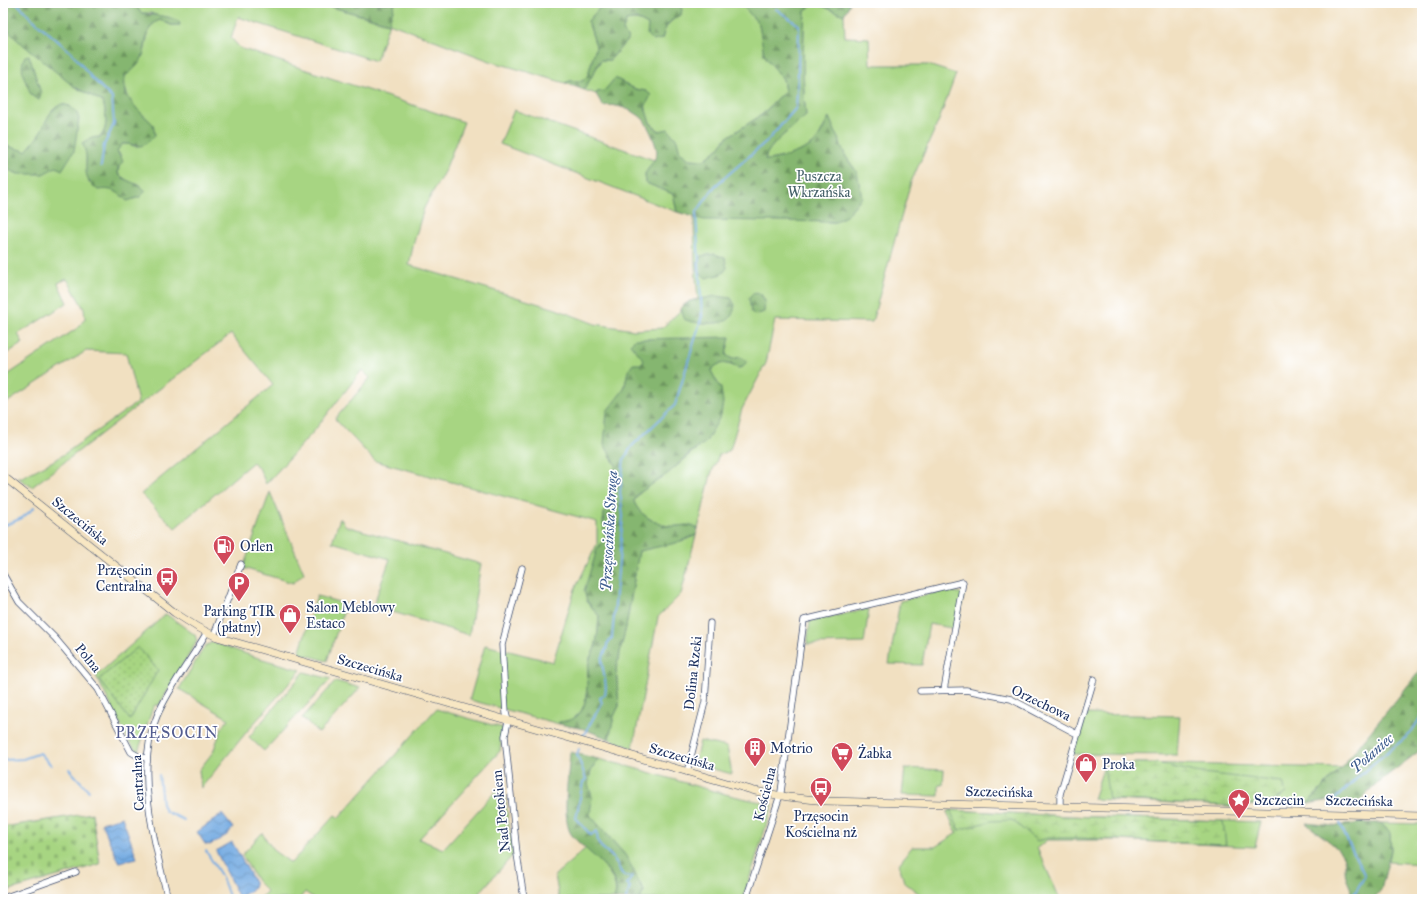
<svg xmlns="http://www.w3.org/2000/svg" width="1425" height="902" viewBox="0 0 1425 902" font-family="'IM FELL Great Primer',serif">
  <defs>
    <pattern id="forest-firs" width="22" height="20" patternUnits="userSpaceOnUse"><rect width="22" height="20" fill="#85b670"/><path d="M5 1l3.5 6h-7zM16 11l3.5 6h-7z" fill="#6c945f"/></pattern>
    <pattern id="wetland-marsh" width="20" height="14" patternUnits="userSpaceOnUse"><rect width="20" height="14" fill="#a7d582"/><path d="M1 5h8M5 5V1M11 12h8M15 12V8" fill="none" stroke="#8fb773"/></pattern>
    <pattern id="cemetery-stones" width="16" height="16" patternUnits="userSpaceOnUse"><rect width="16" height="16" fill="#a7d582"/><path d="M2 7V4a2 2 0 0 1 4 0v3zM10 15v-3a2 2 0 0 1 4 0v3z" fill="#8fb773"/></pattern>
    <pattern id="park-dots" width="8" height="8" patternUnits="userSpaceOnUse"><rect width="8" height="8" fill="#a7d582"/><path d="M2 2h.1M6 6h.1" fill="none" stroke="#8fb773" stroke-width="1.8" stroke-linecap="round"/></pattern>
    <pattern id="water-waves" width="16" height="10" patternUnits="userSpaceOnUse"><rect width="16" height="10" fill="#74abe2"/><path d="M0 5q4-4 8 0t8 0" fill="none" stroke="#5e8cba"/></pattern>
  </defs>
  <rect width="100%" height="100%" fill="#fff"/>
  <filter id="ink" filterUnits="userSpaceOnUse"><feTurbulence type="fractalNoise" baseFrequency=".025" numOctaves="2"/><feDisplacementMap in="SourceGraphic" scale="8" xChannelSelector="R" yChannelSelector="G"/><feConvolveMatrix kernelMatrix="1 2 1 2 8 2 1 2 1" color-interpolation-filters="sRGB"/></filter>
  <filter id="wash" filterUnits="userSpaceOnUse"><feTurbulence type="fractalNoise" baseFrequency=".012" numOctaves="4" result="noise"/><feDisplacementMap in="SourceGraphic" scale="16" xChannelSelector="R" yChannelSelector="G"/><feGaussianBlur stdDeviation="0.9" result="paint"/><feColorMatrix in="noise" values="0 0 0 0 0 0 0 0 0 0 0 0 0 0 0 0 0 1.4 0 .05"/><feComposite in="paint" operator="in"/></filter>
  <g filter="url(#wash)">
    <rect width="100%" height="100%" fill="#f1e0c1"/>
    <path fill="#a7d582" stroke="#618270" d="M134,3H318L388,23L395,3H604L588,21L596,46L588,75L582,81H570L565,83L490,61L389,23L376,61L238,17L231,38L240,48L464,122L445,170L424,208L414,242L409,265L556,309L595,324L634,330L662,328L681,310V307L690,301L698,299L695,267L694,218L835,222L857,172L846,157L829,118C824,125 821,135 815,142C808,151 776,160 765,160C766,146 794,126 806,116C802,81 803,46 805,11L815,3L844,15L845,37L869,38L870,65H928L956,74L939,120L911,182L872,322L775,320L766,363L742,409L730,450L719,455L711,474L698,529C690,522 678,528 668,526C655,524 637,513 634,501C643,485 664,477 678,465C685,460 689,453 697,449L721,389L711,371C718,360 728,363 738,368L743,367L740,357L732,359L726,355L729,337L644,360L642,364L628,371L610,456L616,465L612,478L610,495L605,508L603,522L605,539L597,549L587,601L599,616C598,627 598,639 594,650C593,652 591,655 590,658C583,681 596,720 559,722V724L470,700V698L485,645L553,662L575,589L597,544V522L375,461L335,419L370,378L362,370L314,431L266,484L260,470L253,462L175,528L141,494L273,385L231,334L32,487L17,477H22L57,459L138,402L126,353L86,351L3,405V378L79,327L85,318L84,309L67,279L58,283L67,303L18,334L23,343L3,356V7L5,27L73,86L103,102C106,114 109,128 100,137L90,138C85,153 85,167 89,183L110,188L119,193L141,185L131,183L118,174L121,155L117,151L121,144H128L137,147L153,124C138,111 122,97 125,76C132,70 140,63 143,55C148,43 145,25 160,20L171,25H180L151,13H141Z
      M675,3H740L759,24L761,35L776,69L783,79L785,92L776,99L763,114L726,138L718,149L704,160L689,159L679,152L677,140C649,126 644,123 646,91L635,89L615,78L604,92H598L596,94L584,90L601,60H610L628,39L623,30L626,21C644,17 650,27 662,39C666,25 668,22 681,15L682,8Z
      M514,110L654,160L645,174L646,183L673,194L677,212L500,144Z
      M270,492L304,573L293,583L243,568Z
      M340,518L346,526L481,564L469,635L373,606L390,559L332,542Z
      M696,535L681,594L658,617L633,748L609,739L614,716L619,706L616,669L626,627L639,551L688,539Z
      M946,590L964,594L957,629L929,624L922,665L889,664L900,601Z
      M317,596L346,604L327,661L299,653Z
      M869,609L864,643L807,644L810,621Z
      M166,614L195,635L197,641L159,705H155L152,710L138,752L130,743L96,676Z
      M213,642L252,656L301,670L249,729L201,788L199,770L213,752L222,727L229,719L179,689L205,646Z
      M304,672L331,679L264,751L249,737Z
      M336,681L360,688L319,733L302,718Z
      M436,709L503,728L500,751L419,839L443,849L503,783L513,855L474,899H315L305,892L299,899H260L267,891L257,881L242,855L262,833L274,851L291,863L335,815L339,818Z
      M1086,714L1180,716L1177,755L1073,754Z
      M700,741L727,747L732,774L694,764Z
      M598,759C657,772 714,795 773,804L743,899H640L644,891L626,856L589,815L592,797L588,784L591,770Z
      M1137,763L1341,768L1307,804L1231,806L1093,799L1104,766Z
      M905,768L944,770L943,785H939V796L902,795Z
      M950,810L1066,816L1261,822L1255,847L1116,840H1047L1037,848L1060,899H926L904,882L899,864L912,847H935L957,833L947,812Z
      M1381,823L1422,824V864L1389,862L1391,850L1390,833Z
      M586,848C599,859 622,881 614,899H559L555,875Z"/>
    <path fill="url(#forest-firs)" stroke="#507267" d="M3,3H134L141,13L168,17L179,21L180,25H171L160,20C145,25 147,43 143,55C140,65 133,70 125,76L124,85L127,96L137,109L153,124L155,135C139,153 140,143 122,144L117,151L123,161L118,168V174C127,183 138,182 146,191L140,197L127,201C117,191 112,188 98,190C76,173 93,163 82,143L90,138L100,137C109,128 106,114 103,102L73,86L15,38L5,27Z
      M318,3H395L389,23Z
      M604,3H675L682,8L681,15C667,22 666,25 662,39L653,41L647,35L648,25L636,19L626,21L623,30L628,39L610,60H601L584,90L565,83L570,81H582L588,75L596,46L588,21Z
      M740,3H850L844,15L815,3L805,11C803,46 802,81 806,116C795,126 766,146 765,160C775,161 808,150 815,142C821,135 825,125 829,117L846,157L857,172L862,197L846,216L835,222L704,220L677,212L673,194L646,183L645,174C648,168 656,159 657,153C657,145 648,125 643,119C634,110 615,103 603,106L596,94L597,92L604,91L615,78L635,89L646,91L651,95L645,107L650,123L659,131L668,129L677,140L680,152L689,159L704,160L718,149L726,138L763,114L776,99L785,92L783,79L764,55L759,24Z
      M29,55L41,93L39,100L32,96C26,83 18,69 25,56Z
      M62,104L70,106L77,113L79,119L74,151L62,170L56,167L43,174H18L9,170L3,171V145L26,151C30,146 35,141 38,136C47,123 47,110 62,104Z
      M715,254L725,258L727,268L722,274L706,278L698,271L697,263L701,256Z
      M754,293L761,294L765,301L764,312L755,315L751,312L749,298Z
      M716,296L731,298L735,305C734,309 733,315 730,318C724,326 692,324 684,319L681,307L690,301Z
      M730,337L726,355L732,359L740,357L747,361L743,367L738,368C728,363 718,360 711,371L721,389L723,402L721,415L706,442L690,453L670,472L638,494L634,501C637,513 655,524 668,526C678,528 690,521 698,529L696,535L676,543L639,551L626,627L616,669L619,706L614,716L609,739L584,729L559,724V722C596,720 583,682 590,658C591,655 593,653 594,650C598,639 598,627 599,616L587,601L584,591L597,549L605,539L603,522L605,508L610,495L612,478L616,465L604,444L607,411L624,389L628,371L633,364H642L644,360L630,344L635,339Z
      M1422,668V749L1380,781L1353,807L1331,800L1307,804L1341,768Z
      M570,752L598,759L591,770L588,784L592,797L590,815L626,856L644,891L640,899H614C626,873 583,851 571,834C561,818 569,772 570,752Z
      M1306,823L1334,826L1362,823H1381L1390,833L1391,850L1381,890L1374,898L1347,899C1354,892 1350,888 1347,880C1344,874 1346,865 1344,859C1341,847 1315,832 1306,823Z"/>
    <path fill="url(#wetland-marsh)" stroke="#618270" d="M1137,763H1157L1194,772L1283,782L1286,793L1271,802L1231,806L1109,799L1104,766Z
      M950,810L1066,816L1223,821L1226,845L1079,838H1048L1037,841L1012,820L991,821L959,830Z"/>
    <path fill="url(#cemetery-stones)" stroke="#618270" d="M92,813L100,864L3,892V827Z"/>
    <path fill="url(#park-dots)" stroke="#618270" d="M138,647L158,670L130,720L99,679Z"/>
    <path fill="url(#water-waves)" stroke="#486da0" d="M222,814L233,828L227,835L210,845L205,844L197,832Z
      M122,817L137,858L119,862L101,823Z
      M232,842L249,872L255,885L254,888L239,898L216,851Z"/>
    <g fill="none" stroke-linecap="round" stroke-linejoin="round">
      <path stroke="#74abe2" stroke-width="2" d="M17,3L29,16L73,54L91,77L112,98L114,124L104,145L101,166
        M768,3L770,5
        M3,526L22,518L34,508
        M583,736L602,703L600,698L605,695C608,682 603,675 602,662C601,655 608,651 607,644L612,638L623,516L620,492L624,459L632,446L675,405L702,316L696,213L715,186L769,139L796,108L798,75L799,25L776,9
        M579,749L577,754L586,779L583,782L576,819L591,835L597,831C597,851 604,846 614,859C618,864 619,871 624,876L632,877L627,884L630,887L626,899
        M3,760L23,759L40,753L51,765
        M69,769L89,791
        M159,775L162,804L165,811L184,820
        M1334,805L1335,799L1369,767L1410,734L1422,715
        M1340,823L1348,842L1365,876L1351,899
        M206,851L222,877L230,899"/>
    </g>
  </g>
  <g filter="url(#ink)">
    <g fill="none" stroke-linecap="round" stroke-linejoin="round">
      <g stroke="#3b4a6d" stroke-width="7">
        <path id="street" d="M522,568L502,645L506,713L508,721L505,736L517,854L524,899
          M3,574L19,602L55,638L98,689L131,752L140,757L147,758
          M214,635L241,564
          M920,691L966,690L1011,699L1077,734
          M687,772L705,702L710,623
          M1060,807V794L1094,679
          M3,898L76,872
          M168,899C155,846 134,768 157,716C170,686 191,660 207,632
          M746,899L781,792L804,620L963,582L944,690"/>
      </g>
      <g stroke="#3b4a6d" stroke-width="8">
        <path id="secondary" d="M3,476L175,613L197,627L217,637L755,791L788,797L826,801L1422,816"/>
      </g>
      <use href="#street" stroke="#fff" stroke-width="5.5"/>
      <use href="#secondary" stroke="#f8e7c3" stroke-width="7"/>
    </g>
  </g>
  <defs>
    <g id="fuel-pin" transform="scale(1.15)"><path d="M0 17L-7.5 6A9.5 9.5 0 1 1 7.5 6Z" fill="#d1495b" stroke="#fff"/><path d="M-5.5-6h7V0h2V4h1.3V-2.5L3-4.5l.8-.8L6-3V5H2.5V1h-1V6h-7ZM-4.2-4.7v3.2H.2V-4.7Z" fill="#fff"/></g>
    <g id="bus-pin" transform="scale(1.15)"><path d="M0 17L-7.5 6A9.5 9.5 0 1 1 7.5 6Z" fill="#d1495b" stroke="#fff"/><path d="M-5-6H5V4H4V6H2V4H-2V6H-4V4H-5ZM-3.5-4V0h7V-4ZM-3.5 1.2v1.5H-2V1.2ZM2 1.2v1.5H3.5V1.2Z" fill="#fff"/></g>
    <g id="parking-pin" transform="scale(1.15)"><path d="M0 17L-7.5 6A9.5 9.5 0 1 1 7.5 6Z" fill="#d1495b" stroke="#fff"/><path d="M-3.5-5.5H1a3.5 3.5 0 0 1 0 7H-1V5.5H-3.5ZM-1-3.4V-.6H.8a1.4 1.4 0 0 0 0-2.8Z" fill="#fff"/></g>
    <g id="shop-pin" transform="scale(1.15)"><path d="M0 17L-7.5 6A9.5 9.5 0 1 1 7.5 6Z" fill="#d1495b" stroke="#fff"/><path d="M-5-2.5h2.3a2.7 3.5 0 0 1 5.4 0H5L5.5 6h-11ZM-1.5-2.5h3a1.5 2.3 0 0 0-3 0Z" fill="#fff"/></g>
    <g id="building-pin" transform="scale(1.15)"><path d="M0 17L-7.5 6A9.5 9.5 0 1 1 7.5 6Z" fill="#d1495b" stroke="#fff"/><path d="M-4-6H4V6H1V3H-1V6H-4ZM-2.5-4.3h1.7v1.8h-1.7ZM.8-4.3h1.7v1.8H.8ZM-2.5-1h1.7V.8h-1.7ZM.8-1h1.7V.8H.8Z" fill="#fff"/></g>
    <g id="supermarket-pin" transform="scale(1.15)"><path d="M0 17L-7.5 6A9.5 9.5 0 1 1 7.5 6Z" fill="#d1495b" stroke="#fff"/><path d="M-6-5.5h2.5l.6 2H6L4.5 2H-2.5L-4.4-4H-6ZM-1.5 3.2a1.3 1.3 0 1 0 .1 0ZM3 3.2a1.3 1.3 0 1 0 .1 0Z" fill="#fff"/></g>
    <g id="sight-pin" transform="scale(1.15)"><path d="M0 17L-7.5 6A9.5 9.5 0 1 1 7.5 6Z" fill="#d1495b" stroke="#fff"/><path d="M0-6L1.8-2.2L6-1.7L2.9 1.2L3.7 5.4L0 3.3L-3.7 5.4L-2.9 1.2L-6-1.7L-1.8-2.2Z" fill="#fff"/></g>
  </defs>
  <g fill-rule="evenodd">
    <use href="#fuel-pin" x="224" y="546"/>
    <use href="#bus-pin" x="167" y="578"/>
    <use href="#parking-pin" x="239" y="583"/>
    <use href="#shop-pin" x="290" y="615"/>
    <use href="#building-pin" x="755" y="748"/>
    <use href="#supermarket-pin" x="842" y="753"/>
    <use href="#shop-pin" x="1086" y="764"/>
    <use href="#bus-pin" x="821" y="788"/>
    <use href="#sight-pin" x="1239" y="800"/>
  </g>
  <g text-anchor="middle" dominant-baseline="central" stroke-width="3.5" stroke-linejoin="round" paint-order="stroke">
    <g font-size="14" fill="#456169" stroke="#fff">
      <text x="819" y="176">Puszcza<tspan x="819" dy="16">Wkrzańska</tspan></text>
    </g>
    <g font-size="14" fill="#1b2f5e" stroke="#fff">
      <text transform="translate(80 521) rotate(39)">Szczecińska</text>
      <text transform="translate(88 658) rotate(50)">Polna</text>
      <text transform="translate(370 668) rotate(16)">Szczecińska</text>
      <text transform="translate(693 673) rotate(-84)">Dolina Rzeki</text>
      <text transform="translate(1041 703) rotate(26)">Orzechowa</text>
      <text transform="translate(682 757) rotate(16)">Szczecińska</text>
      <text transform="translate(138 783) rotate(-93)">Centralna</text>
      <text transform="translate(999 792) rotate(1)">Szczecińska</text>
      <text transform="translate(765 794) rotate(-76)">Kościelna</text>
      <text transform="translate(1359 801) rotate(1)">Szczecińska</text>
      <text transform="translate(501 811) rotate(-96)">Nad Potokiem</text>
    </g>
    <g font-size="14" fill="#1b2f5e" stroke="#fff" text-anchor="start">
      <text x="240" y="546">Orlen</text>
      <text x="152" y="570" text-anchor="end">Przęsocin<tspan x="152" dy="16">Centralna</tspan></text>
      <text x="306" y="607">Salon Meblowy<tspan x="306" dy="16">Estaco</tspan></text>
      <text x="239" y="611" text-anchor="middle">Parking TIR<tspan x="239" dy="16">(płatny)</tspan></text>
      <text x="770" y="748">Motrio</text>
      <text x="858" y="753">Żabka</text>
      <text x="1102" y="764">Proka</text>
      <text x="1254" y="800">Szczecin</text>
      <text x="821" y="816" text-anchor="middle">Przęsocin<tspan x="821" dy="16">Kościelna nż</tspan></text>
    </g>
    <g font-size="15" font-style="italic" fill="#3a5a8c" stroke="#fff">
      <text transform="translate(609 531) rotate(-87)">Przęsocińska Struga</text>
      <text transform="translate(1372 753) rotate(-41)">Połaniec</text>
    </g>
    <g font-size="16" letter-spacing="1" fill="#545d90" stroke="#fff">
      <text x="167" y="732">PRZĘSOCIN</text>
    </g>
  </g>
  <rect width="1425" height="902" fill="none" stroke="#fff" stroke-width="16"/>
</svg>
